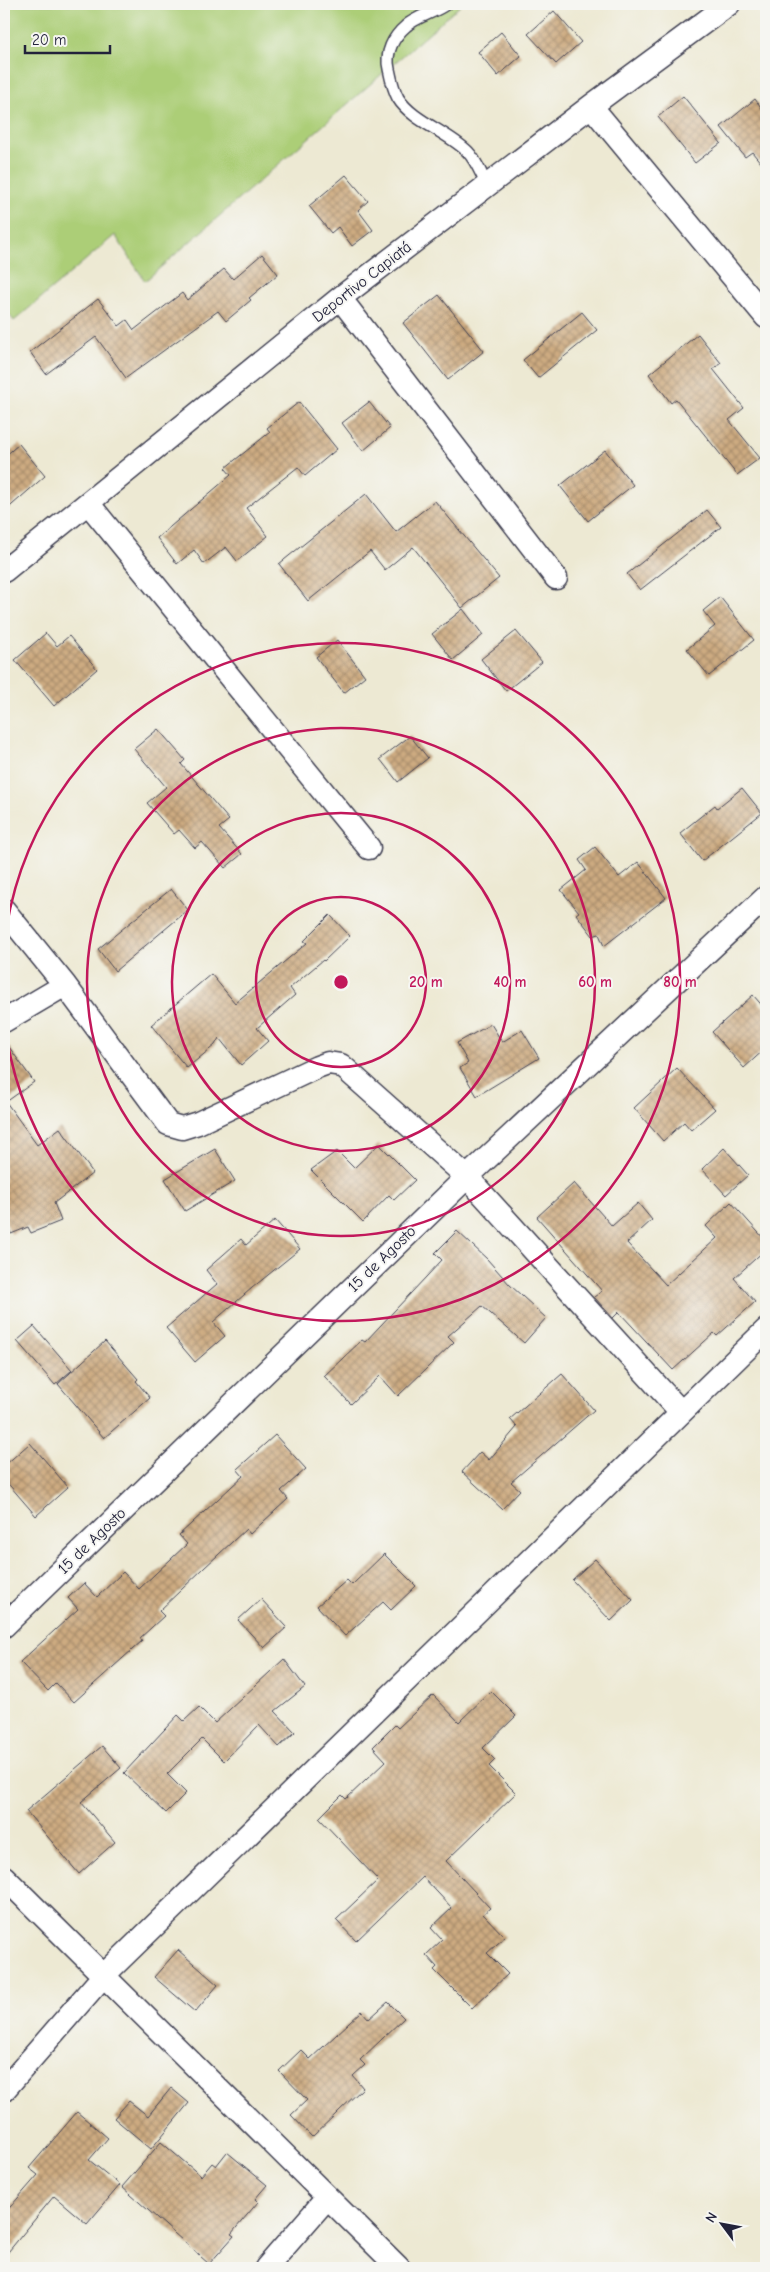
<svg xmlns="http://www.w3.org/2000/svg" width="770" height="2272" viewBox="0 0 770 2272" font-family="'Comic Neue',sans-serif">
  <defs>
    <pattern id="building-cross-hatch" width="8" height="8" patternUnits="userSpaceOnUse" patternTransform="scale(1.25)"><rect width="8" height="8" fill="#cdab81"/><path d="M0 0l8 8M0 8l8-8" fill="none" stroke="#a68b6b"/></pattern>
  </defs>
  <rect width="100%" height="100%" fill="#f6f6f2"/>
  <filter id="ink" filterUnits="userSpaceOnUse"><feTurbulence type="fractalNoise" baseFrequency=".02" numOctaves="2"/><feDisplacementMap in="SourceGraphic" scale="10" xChannelSelector="R" yChannelSelector="G"/><feConvolveMatrix kernelMatrix="1 2 1 2 8 2 1 2 1" color-interpolation-filters="sRGB"/></filter>
  <filter id="wash" filterUnits="userSpaceOnUse"><feTurbulence type="fractalNoise" baseFrequency=".0096" numOctaves="4" result="noise"/><feDisplacementMap in="SourceGraphic" scale="20" xChannelSelector="R" yChannelSelector="G"/><feGaussianBlur stdDeviation="1.12" result="paint"/><feColorMatrix in="noise" values="0 0 0 0 0 0 0 0 0 0 0 0 0 0 0 0 0 1.4 0 .05"/><feComposite in="paint" operator="in"/></filter>
  <g filter="url(#wash)">
    <rect width="100%" height="100%" fill="#ede9d3"/>
    <path fill="#acce77" stroke="#677859" d="M4,4H462L145,281L115,235L14,321L4,307Z"/>
    <g id="blocks">
      <path fill="url(#building-cross-hatch)" d="M554,11L581,42L556,64L528,34Z
        M501,32L521,56L498,76L478,52Z
        M683,96L721,143L695,163L658,117Z
        M755,99L766,114V169L752,152L745,157L721,127Z
        M346,175L368,201L358,210L373,230L352,246L338,227L331,233L309,206Z
        M262,254L278,274L249,298L251,300L226,321L218,311L126,378L96,337L46,374L30,352L98,299L119,326L127,320L134,330L182,293L187,300L224,269L233,279Z
        M439,295L484,351L448,380L403,323Z
        M582,312L597,330L538,378L523,360Z
        M698,334L721,363L713,369L744,408L729,420L760,458L737,475L676,399L671,403L649,374Z
        M299,402L337,449L305,476L298,467L246,508L268,536L237,561L226,547L204,564L194,550L177,564L157,538L231,475L225,468L270,432L267,428Z
        M369,402L390,428L363,451L342,423Z
        M19,444L45,476L4,512V457Z
        M605,450L633,485L588,521L560,486Z
        M366,494L396,532L435,501L499,578L462,608L413,547L385,570L370,551L308,601L279,564Z
        M707,510L721,527L640,590L627,574Z
        M720,597L754,640L709,676L687,649L715,626L703,611Z
        M463,609L483,635L453,660L432,634Z
        M516,631L542,662L506,691L481,659Z
        M46,633L57,646L69,636L97,669L54,706L15,660Z
        M337,640L365,676L344,693L316,657Z
        M158,729L185,760L181,764L229,820L219,828L242,854L225,868L202,842L195,848L179,830L174,834L147,803L166,787L134,749Z
        M410,736L428,758L398,782L380,759Z
        M742,788L762,813L702,861L680,833L715,805L717,808Z
        M595,847L619,877L638,862L666,898L604,946L599,934L593,936L576,914L579,912L561,890L586,870L579,860Z
        M171,889L188,910L115,971L98,949Z
        M330,915L350,936L324,961L323,960L290,988L295,995L257,1028L268,1041L241,1065L219,1038L215,1045L187,1068L151,1025L211,974L235,1003L307,943L304,941Z
        M753,995L766,1010V1048L744,1068L712,1032Z
        M491,1024L502,1042L522,1030L539,1058L477,1096L460,1068L468,1063L457,1043Z
        M4,1040L34,1082L6,1102L37,1145L60,1128L93,1173L54,1203L61,1221L31,1233L28,1227L11,1234L4,1217Z
        M677,1068L715,1109L691,1130L684,1122L663,1141L634,1108Z
        M379,1144L415,1180L394,1200L389,1195L363,1222L311,1170L337,1151L354,1168Z
        M724,1148L748,1175L726,1195L702,1169Z
        M215,1149L235,1181L185,1211L165,1179Z
        M574,1183L612,1226L638,1203L652,1220L627,1243L666,1285L717,1238L706,1226L731,1202L766,1241V1249L734,1278L755,1302L717,1336L714,1333L673,1370L619,1312L613,1318L594,1297L602,1291L537,1217Z
        M275,1220L300,1249L252,1288L213,1322L225,1336L195,1362L166,1328L217,1284L206,1270L241,1239L246,1245Z
        M457,1231L487,1259L510,1285L546,1318L524,1343L482,1306L448,1336L454,1342L398,1396L380,1376L351,1404L324,1376L362,1340L365,1342L442,1260L435,1253Z
        M34,1326L72,1370L55,1385L17,1341Z
        M105,1341L138,1379L136,1381L150,1398L104,1438L58,1384Z
        M562,1374L594,1410L511,1482L520,1490L502,1509L462,1472L480,1452L489,1460L517,1427L510,1419Z
        M275,1435L306,1469L281,1491L288,1499L250,1534L246,1529L204,1568L159,1611L164,1616L140,1638L142,1641L74,1702L56,1683L48,1691L20,1662L78,1609L68,1598L84,1583L97,1597L123,1572L139,1589L187,1544L179,1535L243,1476L237,1469Z
        M30,1443L68,1487L36,1516L4,1479V1466Z
        M384,1554L416,1586L391,1610L383,1602L345,1636L317,1606L347,1580L352,1585Z
        M595,1559L633,1600L611,1621L572,1580Z
        M261,1599L287,1627L264,1648L238,1620Z
        M284,1659L305,1687L275,1711L295,1732L279,1747L259,1725L224,1761L202,1739L167,1774L186,1793L166,1813L124,1773L178,1715L184,1721L199,1707L215,1723Z
        M491,1691L516,1716L483,1748L495,1760L489,1766L516,1793L446,1861L490,1908L483,1914L505,1937L487,1953L508,1974L472,2008L434,1970L437,1967L426,1955L442,1940L431,1928L452,1908L423,1877L356,1941L336,1920L378,1880L319,1818L342,1795L346,1799L386,1761L373,1747L395,1725L398,1728L433,1695L459,1722Z
        M102,1746L121,1768L81,1802L115,1842L79,1874L26,1811Z
        M178,1950L218,1985L195,2012L154,1977Z
        M388,2002L404,2018L360,2060L365,2065L353,2076L363,2088L312,2137L291,2115L307,2100L279,2071L301,2050L310,2059L362,2011L369,2019Z
        M171,2088L189,2103L151,2149L114,2118L129,2101L148,2116Z
        M77,2112L108,2138L89,2160L120,2185L87,2224L54,2196L4,2257V2214L38,2175L29,2168Z
        M161,2142L201,2176L212,2163L216,2166L227,2152L267,2185L255,2199L258,2202L231,2234L234,2236L209,2264L122,2187Z"/>
    </g>
  </g>
  <g filter="url(#ink)">
    <use href="#blocks" fill-opacity="0" stroke="#404052" stroke-width="1"/>
    <g fill="none" stroke-linecap="round" stroke-linejoin="round">
      <g stroke="#404052" stroke-width="14">
        <path id="lane" d="M446,4C434,13 417,16 406,26C393,37 385,53 389,69C391,79 393,89 398,98C412,121 448,132 468,152C476,160 481,174 487,185"/>
      </g>
      <g stroke="#404052" stroke-width="25">
        <path id="street" d="M591,106L766,317
          M340,298L556,578
          M88,503L369,848
          M4,571L340,298L591,106L729,4
          M4,910L65,985L168,1124L182,1128L198,1123L317,1067L328,1063L341,1065L467,1177L681,1412
          M4,1021L65,985
          M4,1626L467,1177L766,897
          M4,1877L399,2268
          M4,2090L104,1975L766,1330
          M266,2268L327,2198"/>
      </g>
      <use href="#lane" stroke="#fff" stroke-width="11"/>
      <use href="#street" stroke="#fff" stroke-width="22"/>
    </g>
  </g>
  <g fill="none" stroke="#c2185b" stroke-width="2.5">
    <circle cx="341" cy="982" r="85"/>
    <circle cx="341" cy="982" r="169"/>
    <circle cx="341" cy="982" r="254"/>
    <path d="M4 947A339 339 0 1 1 4 1017"/>
  </g>
  <g text-anchor="middle" dominant-baseline="central" stroke-width="4" stroke-linejoin="round" paint-order="stroke">
    <g font-size="16" fill="#22223b" stroke="#f6f6f2">
      <text transform="translate(362 282) rotate(-38)">Deportivo Capiatá</text>
      <text transform="translate(382 1259) rotate(-44)">15 de Agosto</text>
      <text transform="translate(92 1541) rotate(-44)">15 de Agosto</text>
    </g>
  </g>
  <circle cx="341" cy="982" r="8" fill="#c2185b" stroke="#f6f6f2" stroke-width="2.5"/>
  <g font-size="15" text-anchor="middle" font-weight="bold" fill="#c2185b" stroke="#f6f6f2" stroke-width="4" stroke-linejoin="round" paint-order="stroke">
    <text x="426" y="987">20 m</text>
    <text x="510" y="987">40 m</text>
    <text x="595" y="987">60 m</text>
    <text x="680" y="987">80 m</text>
  </g>
  <rect width="770" height="2272" fill="none" stroke="#f6f6f2" stroke-width="20"/>
  <g transform="translate(722 2224) rotate(302)" stroke="#f6f6f2" stroke-width="4" paint-order="stroke">
  <path d="M0-4L9 19L0 12L-9 19Z" fill="#22223b"/>
  <text y="-8" font-size="14" font-weight="bold" text-anchor="middle" fill="#22223b">N</text>
  </g>
  <path d="M25 45v8h85v-8" fill="none" stroke="#22223b" stroke-width="2.5"/>
  <text x="32" y="45" font-size="15" fill="#22223b" stroke="#f6f6f2" stroke-width="4" paint-order="stroke">20 m</text>
</svg>
